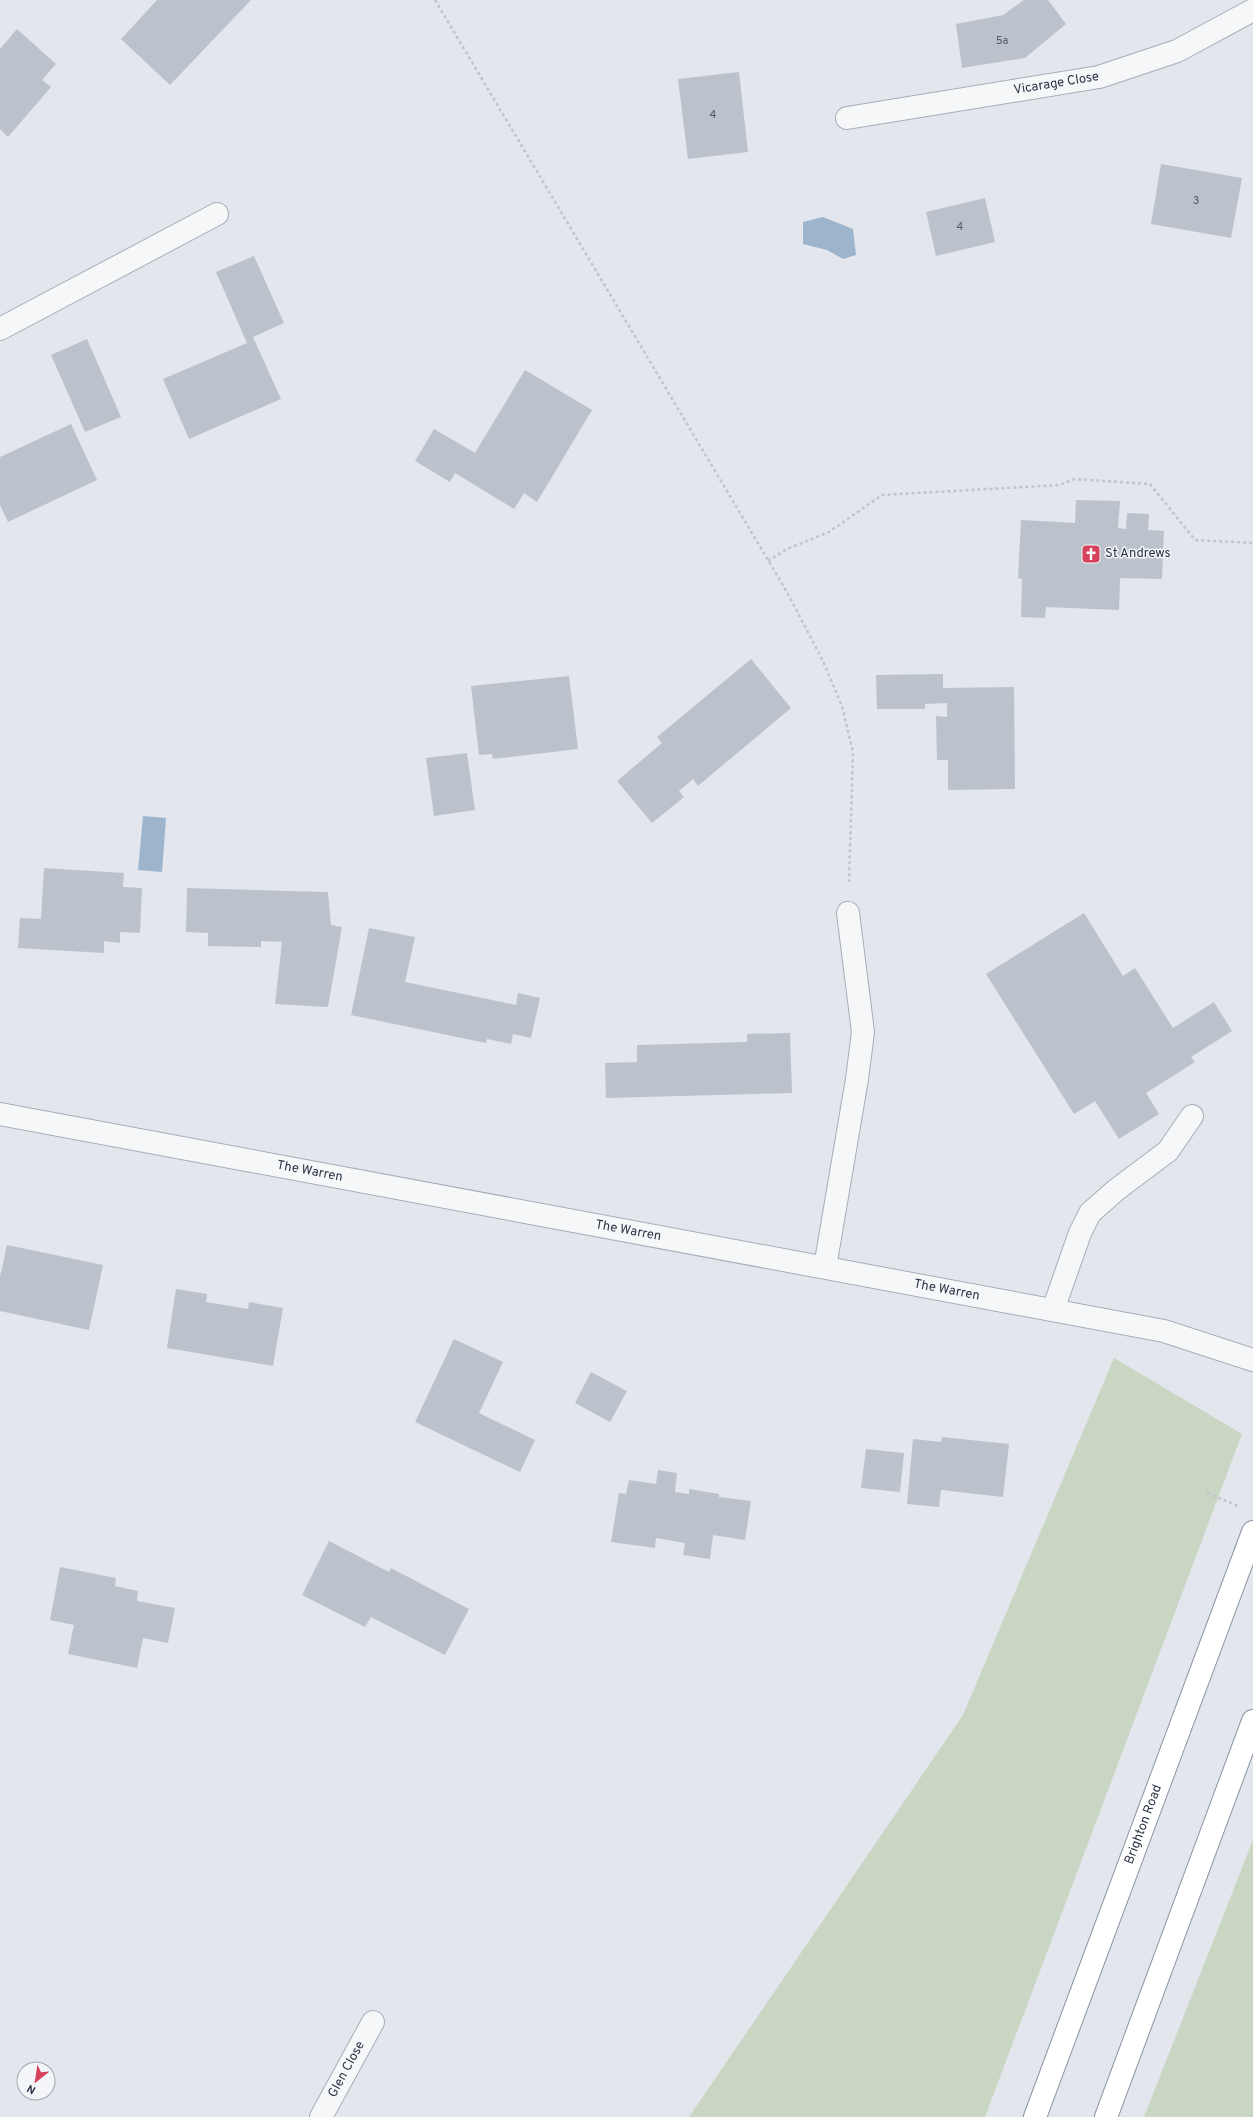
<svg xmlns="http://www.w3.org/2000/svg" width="1253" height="2117" viewBox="0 0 1253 2117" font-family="Overpass,sans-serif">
  <rect width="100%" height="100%" fill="#e3e6ec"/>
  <path fill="#c8d6c3" d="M1114,1358L1242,1434L985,2117H689L963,1715Z
    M1253,1840V2117H1144Z"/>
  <path fill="#9cb5cd" d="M823,217L853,229L856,255L843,259L827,250L803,244V222Z
    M143,816L166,818L162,872L138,870Z"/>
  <path fill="#bcc2cc" d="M157,0H251L170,85L121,39Z
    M1024,0H1048L1066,24L1025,58L962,68L956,24L1003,15Z
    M17,29L56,64L42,80L51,87L8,137L0,129V49Z
    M739,72L748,152L688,159L678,79Z
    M1161,164L1242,178L1231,238L1151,224Z
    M985,198L995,242L936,256L926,212Z
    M254,256L284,323L253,337L281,399L189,439L163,379L247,343L216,272Z
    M87,339L121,417L85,432L51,355Z
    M525,370L592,410L537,502L524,493L514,509L455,473L450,482L415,461L434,429L475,453Z
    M71,424L97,480L8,522L0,505V457Z
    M1076,500L1120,501L1118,528L1126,529L1127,513L1149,514L1148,530L1164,531L1162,579L1120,578L1119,610L1046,607L1045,618L1021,617L1022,579L1018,578L1021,520L1075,523Z
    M751,659L791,708L698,786L693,779L679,791L684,797L652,823L617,781L662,743L657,737Z
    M943,674V688L1014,687L1015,789L948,790V760H937L936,716L947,717V703L925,704V709H877L876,675Z
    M569,676L578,749L493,759L492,754L479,755L471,686Z
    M467,753L475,810L434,816L426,758Z
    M44,868L124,873L123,887L142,888L140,933L120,932V943L104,941V953L18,948L20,918L41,919Z
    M187,888L328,892L331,925L342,927L328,1007L275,1004L282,942L261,941V947L208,946V933L186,932Z
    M1084,913L1123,976L1135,968L1173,1028L1214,1002L1232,1031L1191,1057L1195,1062L1146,1093L1159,1114L1119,1139L1095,1101L1074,1114L986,974Z
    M369,928L415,937L405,982L516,1005L518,993L540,998L531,1038L513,1034L511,1044L487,1039L486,1043L351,1015Z
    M790,1033L792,1093L606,1098L605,1063L637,1062V1045L747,1042V1034Z
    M7,1245L103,1265L89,1330L0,1311V1277Z
    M176,1289L207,1294L206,1302L248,1309L249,1302L283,1308L273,1366L167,1348Z
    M454,1339L503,1362L479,1413L535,1440L520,1472L415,1422Z
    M591,1372L627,1391L610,1422L575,1403Z
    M942,1437L1009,1444L1003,1497L941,1490L939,1507L907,1504L913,1439L941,1442Z
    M866,1449L904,1453L900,1492L861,1488Z
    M658,1470L677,1473L675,1492L689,1494V1489L719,1494V1497L751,1501L745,1540L713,1535L710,1559L683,1555L685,1543L656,1538L655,1548L611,1542L619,1493L626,1494L629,1480L656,1484Z
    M329,1541L389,1572L391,1568L469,1609L445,1655L371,1617L365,1627L302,1595Z
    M60,1567L116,1578L115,1586L138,1591L137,1601L175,1608L168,1643L143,1638L137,1668L68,1654L74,1625L50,1620Z"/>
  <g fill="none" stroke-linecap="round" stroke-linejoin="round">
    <g stroke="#a7adb7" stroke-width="24">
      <g id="minor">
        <path id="s1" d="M847,118L1099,77L1177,51L1253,10"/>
        <path d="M0,329L217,214"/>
        <path id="s2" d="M0,1114L1164,1331L1253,1360"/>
        <path d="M825,1267L857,1079L863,1032L848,913"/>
        <path d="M1053,1310L1080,1233L1090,1213L1116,1190L1168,1151L1192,1116"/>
        <path id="s3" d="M321,2117L373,2022"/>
      </g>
    </g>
    <g stroke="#8994a3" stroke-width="24">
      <g id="highway">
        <path id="s4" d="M1035,2117L1253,1532"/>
        <path d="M1106,2117L1253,1721"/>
      </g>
    </g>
    <path stroke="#c1c4ca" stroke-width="2.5" stroke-dasharray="3 3" stroke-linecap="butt" d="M435,0L787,592L823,661L842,706L853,752L849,882
      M768,561L787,549L829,532L882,495L1059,485L1075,479L1150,484L1195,540L1253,543
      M1207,1493L1238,1506"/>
    <use href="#minor" stroke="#f6f7f9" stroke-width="22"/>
    <use href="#highway" stroke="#fff" stroke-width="22"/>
  </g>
  <defs>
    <g id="church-square" transform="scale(1)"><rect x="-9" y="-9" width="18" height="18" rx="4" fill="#d6425b" stroke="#f3f5f9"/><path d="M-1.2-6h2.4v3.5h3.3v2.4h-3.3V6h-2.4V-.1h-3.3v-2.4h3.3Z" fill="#fff"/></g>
  </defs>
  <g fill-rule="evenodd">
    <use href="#church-square" x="1091" y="554"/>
  </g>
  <g text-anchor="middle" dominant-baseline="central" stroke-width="3" stroke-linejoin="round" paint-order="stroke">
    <g font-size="11" fill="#4e5867">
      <text x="1002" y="41">5a</text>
      <text x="713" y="115">4</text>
      <text x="1196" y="201">3</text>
      <text x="960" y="227">4</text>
    </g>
    <g font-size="13" fill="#293445" stroke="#f3f5f9">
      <text stroke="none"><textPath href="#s1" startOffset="212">Vicarage Close</textPath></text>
      <text stroke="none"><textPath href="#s2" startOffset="315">The Warren</textPath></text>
      <text stroke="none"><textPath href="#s2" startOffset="639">The Warren</textPath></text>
      <text stroke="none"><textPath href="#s2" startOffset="963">The Warren</textPath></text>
      <text stroke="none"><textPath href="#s4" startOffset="312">Brighton Road</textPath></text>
      <text stroke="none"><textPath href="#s3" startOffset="54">Glen Close</textPath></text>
    </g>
    <g font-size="13" fill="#293445" stroke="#f3f5f9" text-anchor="start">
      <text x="1105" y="554">St Andrews</text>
    </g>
  </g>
  <g transform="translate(36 2081) rotate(210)"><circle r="19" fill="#f3f5f9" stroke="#a2a8b1"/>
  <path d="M0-3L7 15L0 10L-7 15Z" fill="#d6425b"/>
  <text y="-6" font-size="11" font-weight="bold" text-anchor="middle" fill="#293445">N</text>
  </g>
</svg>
